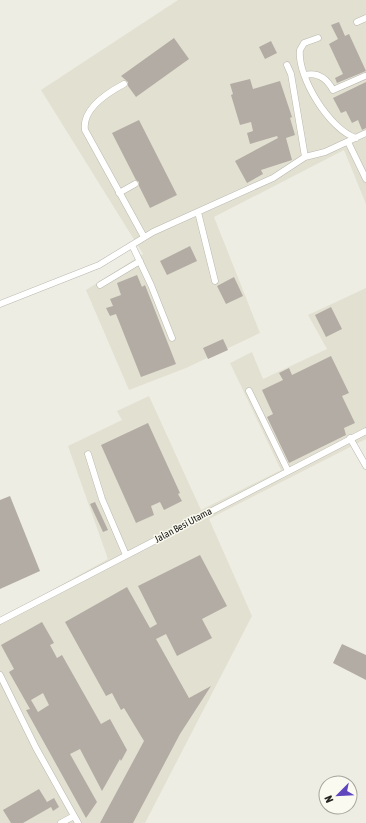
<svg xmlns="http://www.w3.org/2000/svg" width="366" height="823" viewBox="0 0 366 823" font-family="'Asap Condensed',sans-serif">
  <rect width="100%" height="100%" fill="#eeede4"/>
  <path fill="#e2e0d0" d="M178,0H366V204L344,150L214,217L260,333L186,368L129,390L86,290L143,254L41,90Z
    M366,288V439L209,519L252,616L145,823H0V619L108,559L68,446L122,420L117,411L149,396L201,510L281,470L230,363L252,352L263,379L327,349L308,315Z"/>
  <path fill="#b3aca5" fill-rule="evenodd" d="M339,22L345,36L349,34L366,71L337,83L335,78L343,74L329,44L338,39L331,25Z
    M174,38L189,59L136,97L128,86V82L121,76Z
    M271,41L277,53L265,59L259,47Z
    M250,79L253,89L280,81L292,117L290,118L295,135L286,138L292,160L261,170L263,174L247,183L235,161L278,138L277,136L250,144L247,133L253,131L251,122L240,125L231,95L233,94L230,84Z
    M366,82V128L362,130L358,120L352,123L346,111L341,113L333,98Z
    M139,120L177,195L150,208L139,186V182L136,180L112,133Z
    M190,246L197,261L167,275L160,261Z
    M137,275L142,287L145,285L176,364L141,377L116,314L110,316L106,308L113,306L110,299L121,295L117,283Z
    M234,277L243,296L226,304L217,286Z
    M331,307L342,329L326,337L315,315Z
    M223,339L228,350L208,359L203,348Z
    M331,356L349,393L342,396L355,423L344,428L346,435L289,463L267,417L273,414L262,390L283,380L279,373L289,368L292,375Z
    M148,423L180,493L178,494L182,501L164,510L160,502L151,506L154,515L136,523L101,445Z
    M10,496L40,571L0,589V500Z
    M95,502L108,530L103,532L90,504Z
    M200,555L227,606L202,619L212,638L177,656L166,634L156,639L189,698L211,686L180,734L133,823H100L144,741L124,708L121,710L112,693L106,696L65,622L127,587L150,628L157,624L138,586Z
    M42,622L54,643L50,645L57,658L62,655L101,724L110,719L127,750L121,761L120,759L102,791L80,749L70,754L97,802L86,818L26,710L30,709L9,672L14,669L1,645ZM43,693L49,705L38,712L31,700Z
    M342,644L366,655V680L333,663Z
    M39,789L47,802L54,798L59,807L53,811L51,807L23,823H11L3,810Z"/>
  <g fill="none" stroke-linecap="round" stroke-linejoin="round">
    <g stroke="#b9b7af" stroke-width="7">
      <path id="minor" d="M357,22L366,18
        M318,38L304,43L300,50C297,77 330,130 356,138
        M287,65L291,74L305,157
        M305,75C318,72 327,79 333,90L365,76
        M124,84C107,93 82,109 85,130L144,237
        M348,142L366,179
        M119,193L135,184
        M198,212L215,281
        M132,245L151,285L172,338
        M100,285L140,261
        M0,304L99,265L153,232L273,178L305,157L325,152L366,133
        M249,391L288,471
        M350,438L366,466
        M88,454L102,499L126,555
        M0,621L366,431
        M0,675L36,748L78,823
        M61,823L74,816"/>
    </g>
    <use href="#minor" stroke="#fff" stroke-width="6"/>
  </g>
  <g text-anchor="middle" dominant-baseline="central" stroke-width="3" stroke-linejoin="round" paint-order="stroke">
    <g font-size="10" fill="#242420" stroke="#fbfaf1">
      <text transform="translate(183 525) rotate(-28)">Jalan Besi Utama</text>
    </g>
  </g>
  <g transform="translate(338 795) rotate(246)"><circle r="19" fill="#fbfaf1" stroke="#a5a49d"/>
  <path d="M0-3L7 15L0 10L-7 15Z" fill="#5f46bf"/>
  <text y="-6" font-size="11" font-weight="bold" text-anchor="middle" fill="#242420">N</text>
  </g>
</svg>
